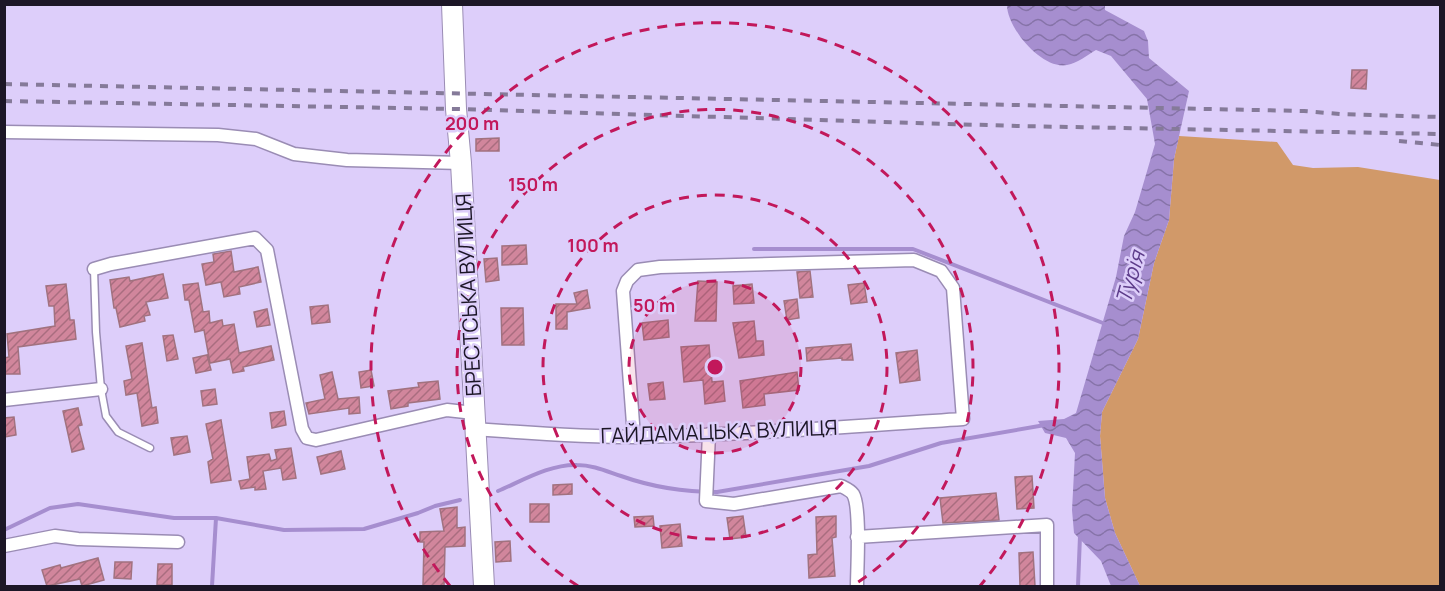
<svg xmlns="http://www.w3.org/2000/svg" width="1445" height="591" viewBox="0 0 1445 591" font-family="Manrope,sans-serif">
  <defs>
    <pattern id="water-waves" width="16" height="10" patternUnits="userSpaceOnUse" patternTransform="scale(1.5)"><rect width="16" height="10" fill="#a68ecf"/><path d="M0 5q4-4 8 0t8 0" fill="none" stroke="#8673a8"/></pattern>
    <pattern id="building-hatch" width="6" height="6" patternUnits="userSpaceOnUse" patternTransform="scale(1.5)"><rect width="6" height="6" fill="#d1869c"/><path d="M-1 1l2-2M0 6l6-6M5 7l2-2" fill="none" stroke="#a96d7f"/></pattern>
  </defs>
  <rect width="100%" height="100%" fill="#ddcefa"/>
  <path fill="#d19969" d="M1179,136L1277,142L1293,165L1313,168L1358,167L1440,180V586H1140L1115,533L1105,498L1100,436L1102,412L1138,339L1154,263L1169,220L1174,159Z"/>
  <path fill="url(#water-waves)" d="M1007,5H1105V10L1144,31L1148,41L1149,58L1189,91L1174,159L1169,220L1154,263L1138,339L1102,412L1100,436L1105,498L1115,533L1140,586H1111L1101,561L1074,533L1072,510L1075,453L1066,438L1045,433L1038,421L1064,419L1076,413L1116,277L1124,236L1135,212L1155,144L1147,99L1111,56L1096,50C1087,55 1078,63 1067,65C1042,70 1007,28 1007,5Z"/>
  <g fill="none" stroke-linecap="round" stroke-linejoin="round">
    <path stroke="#a68ecf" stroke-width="4" d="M754,249H913L1108,325
      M498,491C522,481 550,464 577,465C593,465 606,471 621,476C652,487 685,492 717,492L869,466L941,443L1045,425
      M4,530L50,508L78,504L174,518H216L284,530L364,529L418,513L435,506L460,500
      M212,586L216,518
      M1078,586L1080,536"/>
  </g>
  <path fill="url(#building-hatch)" stroke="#a1727f" stroke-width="1.5" d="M1352,70H1367L1366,89L1351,88Z
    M499,138V151H476V139Z
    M526,245L527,264L502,265V246Z
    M231,251L234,272L258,267L261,282L239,287L240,294L224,297L221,282L206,285L202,264L214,262L213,254Z
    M497,258L499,280L486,282L484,259Z
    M810,271L813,297L800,298L797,272Z
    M163,274L168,298L146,302L150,315L144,316L145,321L120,327L116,308H114L110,280L129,277L130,281Z
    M698,281L717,282L716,321H695Z
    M198,283L203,312L209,311L210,323L222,320L223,326L234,324L239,353L271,346L274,360L243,367L244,371L233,373L230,359L210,363L204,330L195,332L189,300H185L183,285Z
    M864,283L867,302L851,304L848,285Z
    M66,284L70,320H74L76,339L18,347L20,374H4V358L9,357L7,334L55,326L54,306H49L46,286Z
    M752,284L754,303L734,304L733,286Z
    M587,290L590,308L567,312V329H556V304H577L574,293Z
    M797,299L799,318L787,320L784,301Z
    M328,305L330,322L312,324L310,307Z
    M501,308H523L524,345H502Z
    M267,309L270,325L257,327L254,312Z
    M668,320L669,337L644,340L642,323Z
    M754,321L756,341H763L764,355L739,358L733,323Z
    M173,335L178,359L167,361L163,336Z
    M142,343L152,408L156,407L158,423L142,426L137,393L126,395L124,381L132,379L126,346Z
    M851,344L853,360H842V358L807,361L806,348Z
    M709,345L712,382L723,381L725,401L705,404L703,380L684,382L681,347Z
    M917,350L920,380L900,383L896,353Z
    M207,355L211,370L196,373L193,358Z
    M371,370L374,386L361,388L359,372Z
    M332,372L338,399L359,397L360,413L349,414V408L309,414L306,403L325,399L320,375Z
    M797,372L799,390L764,394L765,405L743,408L740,381Z
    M438,381L440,399L408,403V406L391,409L388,391L419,387L418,383Z
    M663,382L665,399L650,400L648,384Z
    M215,389L217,404L203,406L201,391Z
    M78,408L82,425L78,426L84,449L72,452L63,411Z
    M284,411L286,425L272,428L270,413Z
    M14,417L16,435L4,437V418Z
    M221,420L231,480L211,483L208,462L213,459L206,424Z
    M187,436L190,452L174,455L171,438Z
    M291,448L296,478L283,480L281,468L263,471L266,489L255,490V487L241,489L239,481L250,479L247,457L269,454L271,461L277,459L275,450Z
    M341,451L345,469L321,474L317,457Z
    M1032,476L1034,508L1017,509L1015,477Z
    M572,484V494L553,495V485Z
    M996,493L999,520L943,523L940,498Z
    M530,504H549V522H530Z
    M457,507V528L465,527V546L445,547L444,586H423L424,542H420V532L444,531L440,509Z
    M653,516L654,526L635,527L634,517Z
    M743,516L746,537L730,539L727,518Z
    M836,516V537L832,538L835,576L809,578L808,555L817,554L816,517Z
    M680,524L682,546L662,548L660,526Z
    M510,541L511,561L496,562L495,542Z
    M1033,552L1035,586H1020L1019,553Z
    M98,558L104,580L82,586L80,579L47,586L42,570L60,565L61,568Z
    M115,562H132L131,579L114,578Z
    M158,564H172V585H157Z"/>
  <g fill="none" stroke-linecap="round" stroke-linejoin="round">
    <g stroke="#9a8cb4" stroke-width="9">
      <path id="service" d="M94,269L96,332L101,389L106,416L118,432L150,448"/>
    </g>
    <g stroke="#9a8cb4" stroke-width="15">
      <path id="minor" d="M4,132L218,135L256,139L294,154L347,160L461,163
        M94,269L111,264L255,238L267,250L302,429L307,438L316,440L447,410L474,413
        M4,400L101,389
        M475,429C529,433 581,437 635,437C744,435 854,426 963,419L953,288L941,271L914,260L660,267L638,270L627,281L623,291L634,437
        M709,434L706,501L734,504L841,486C845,488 850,490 853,494C861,507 857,569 857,586
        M857,537L1047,525V586
        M4,546L55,536L78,539L178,542"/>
    </g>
    <g stroke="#9a8cb4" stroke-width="22">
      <path id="primary" d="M452,4L456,109L461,163L484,586"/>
    </g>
    <use href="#service" stroke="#fff" stroke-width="6"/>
    <use href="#minor" stroke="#fff" stroke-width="12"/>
    <use href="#primary" stroke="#fff" stroke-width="20"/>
    <path stroke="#857a99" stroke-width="4" stroke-dasharray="8 8" stroke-linecap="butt" d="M4,84L1304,111L1340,114L1440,117
      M4,101L456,109L1017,126L1440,134
      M1399,141L1440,145"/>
  </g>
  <circle cx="715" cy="367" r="86" fill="#c2185b" fill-opacity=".12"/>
  <g fill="none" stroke="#c2185b" stroke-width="3" stroke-dasharray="10 8">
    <circle cx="715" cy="367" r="86"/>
    <circle cx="715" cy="367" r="172"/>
    <path d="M578 586A258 258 0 1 1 852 586"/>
    <path d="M450 586A344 344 0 1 1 980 586"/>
  </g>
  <g text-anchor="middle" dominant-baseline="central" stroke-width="5" stroke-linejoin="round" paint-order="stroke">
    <g font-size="21" fill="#1c1626" stroke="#ddcefa">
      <text transform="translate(468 295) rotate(-93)">БРЕСТСЬКА ВУЛИЦЯ</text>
      <text transform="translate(719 431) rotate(-2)">ГАЙДАМАЦЬКА ВУЛИЦЯ</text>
    </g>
    <g font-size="22" font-style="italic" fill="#5d3c8a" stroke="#ddcefa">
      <text transform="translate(1130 277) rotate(-74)">Турія</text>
    </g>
  </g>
  <circle cx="715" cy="367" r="9" fill="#c2185b" stroke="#ddcefa" stroke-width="3"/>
  <g font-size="18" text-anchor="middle" font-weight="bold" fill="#c2185b" stroke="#ddcefa" stroke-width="5" stroke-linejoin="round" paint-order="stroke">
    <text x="472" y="130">200 m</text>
    <text x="533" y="191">150 m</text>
    <text x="593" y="252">100 m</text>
    <text x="654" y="312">50 m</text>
  </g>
  <rect width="1445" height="591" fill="none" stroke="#1c1626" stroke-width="12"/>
</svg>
